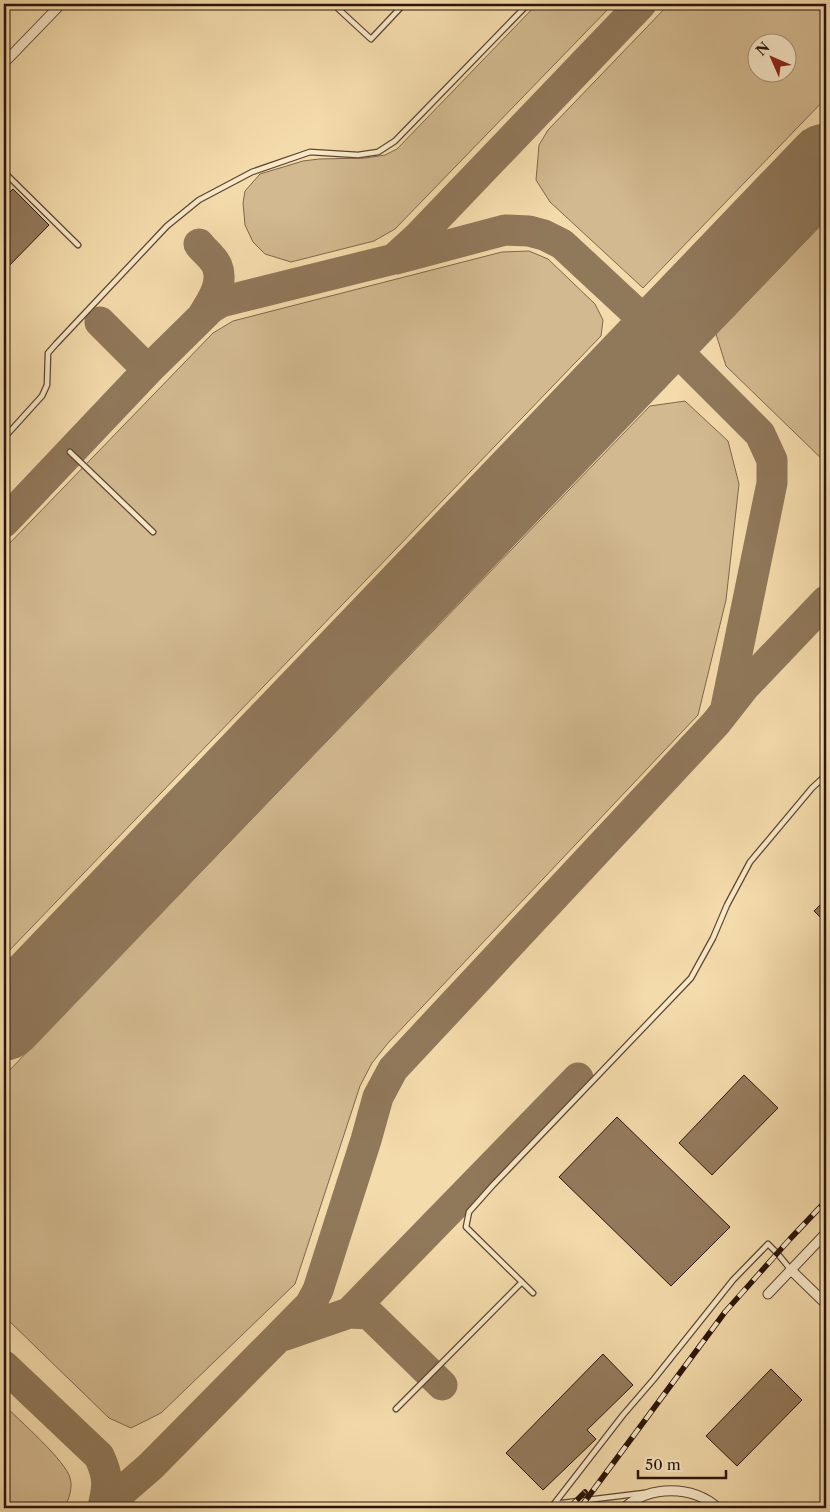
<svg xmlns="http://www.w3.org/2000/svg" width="830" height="1512" viewBox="0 0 830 1512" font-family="'Libre Caslon Text',serif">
  <rect width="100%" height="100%" fill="#f4dbab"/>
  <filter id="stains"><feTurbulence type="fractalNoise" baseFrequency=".004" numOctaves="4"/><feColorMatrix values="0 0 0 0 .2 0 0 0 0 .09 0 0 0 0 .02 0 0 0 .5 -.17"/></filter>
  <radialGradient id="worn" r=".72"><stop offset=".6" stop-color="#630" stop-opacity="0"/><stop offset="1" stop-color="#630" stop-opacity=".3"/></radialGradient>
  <path fill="#d2b98f" stroke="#7e664c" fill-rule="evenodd" d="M537,4H613L395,229L374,241L291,262L265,254L253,242L245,225L243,203L245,191L260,174L303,161L319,159L366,158L385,155L397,149Z
    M669,4H826V98L643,288L550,202L536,180L539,145L548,130ZM788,42V72H758V42Z
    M826,220V463L726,366L716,334Z
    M529,251L548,259L595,304L603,320L601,336L4,956V549L213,333L233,321L502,252Z
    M685,401L728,441L739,484L726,600L698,715L388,1043L372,1063L360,1086L295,1284L161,1413L131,1428L109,1418L4,1316V1076L650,406Z
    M4,1405C18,1419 66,1461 70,1478C73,1487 69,1500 64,1508H4Z"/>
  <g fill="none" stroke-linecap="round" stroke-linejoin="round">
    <path stroke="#90785a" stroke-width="31" d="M199,244C204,251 214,258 217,266C224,283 212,301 203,315
      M396,259L505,230L529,231L544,235L562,244L633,310L641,324L640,338L628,371
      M100,322L148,370
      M628,371L661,355L682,356L760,434L772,460V483L726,707
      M4,522L148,370L211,308L221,302L394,259L418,237L641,4
      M349,1313L369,1314L442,1385
      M285,1335L349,1313L578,1078
      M4,1366L99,1456C109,1477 108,1486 103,1507
      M103,1508L151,1466L310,1305L318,1290L366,1140L378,1097L393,1069L716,723L745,686L826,601"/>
    <path stroke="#90785a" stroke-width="79" d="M4,1021L826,163"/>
  </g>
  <path fill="#947b5d" stroke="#2b1408" d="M13,189L49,225L4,271V198Z
    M826,899V923L814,911Z
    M744,1075L778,1108L712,1175L679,1143Z
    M617,1117L730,1227L671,1286L559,1177Z
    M603,1354L633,1385L587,1430L596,1439L543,1490L506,1453Z
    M771,1369L802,1400L737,1466L706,1436Z"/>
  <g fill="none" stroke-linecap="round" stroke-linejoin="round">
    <g stroke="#5d4631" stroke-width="7">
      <path id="lane" d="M333,4L371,39L404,4
        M4,172L78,245
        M4,438L42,396L47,385L48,353L56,344L167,226L199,200L252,172L310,152L358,155L378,152L395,141L528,4
        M70,452L153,532
        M533,1293L466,1227L469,1212L493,1185L691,978L713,938L727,905L750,862L812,788L826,775
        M396,1409L522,1282
        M554,1504L644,1493
        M548,1508L554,1504L623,1415L654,1379L733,1280L768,1244L777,1253L791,1270"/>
    </g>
    <g stroke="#5d4631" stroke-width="11">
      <path id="street" d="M4,63L61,4
        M791,1270L826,1304
        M768,1294L826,1233
        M624,1508C650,1485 692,1485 718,1508"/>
    </g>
    <use href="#lane" stroke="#f8e8c8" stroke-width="4.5"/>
    <use href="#street" stroke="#f8e8c8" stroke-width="9"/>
    <g stroke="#2b1408" stroke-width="5.5">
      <path id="rail" d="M569,1508L585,1492
        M580,1508L725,1312L790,1239L826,1201"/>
    </g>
    <use href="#rail" stroke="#f8e8c8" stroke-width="4" stroke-dasharray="11" stroke-linecap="butt"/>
  </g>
  <rect width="830" height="1512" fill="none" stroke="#f4dbab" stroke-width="20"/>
  <rect x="5" y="5" width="820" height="1502" fill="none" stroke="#2b1408" stroke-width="2.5"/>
  <rect x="10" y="10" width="810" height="1492" fill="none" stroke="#2b1408"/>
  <g transform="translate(772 58) rotate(315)"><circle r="24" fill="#f8e8c8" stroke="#a6937b"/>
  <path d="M0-4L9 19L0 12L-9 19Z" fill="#8f2418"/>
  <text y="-8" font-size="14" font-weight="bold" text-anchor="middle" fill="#2b1408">N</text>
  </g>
  <path d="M638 1470v8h88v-8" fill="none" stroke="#2b1408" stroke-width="2.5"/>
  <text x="645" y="1470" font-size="15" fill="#2b1408" stroke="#f8e8c8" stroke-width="4" paint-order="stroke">50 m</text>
  <rect width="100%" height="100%" filter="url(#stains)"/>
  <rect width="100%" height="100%" fill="url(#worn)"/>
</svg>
